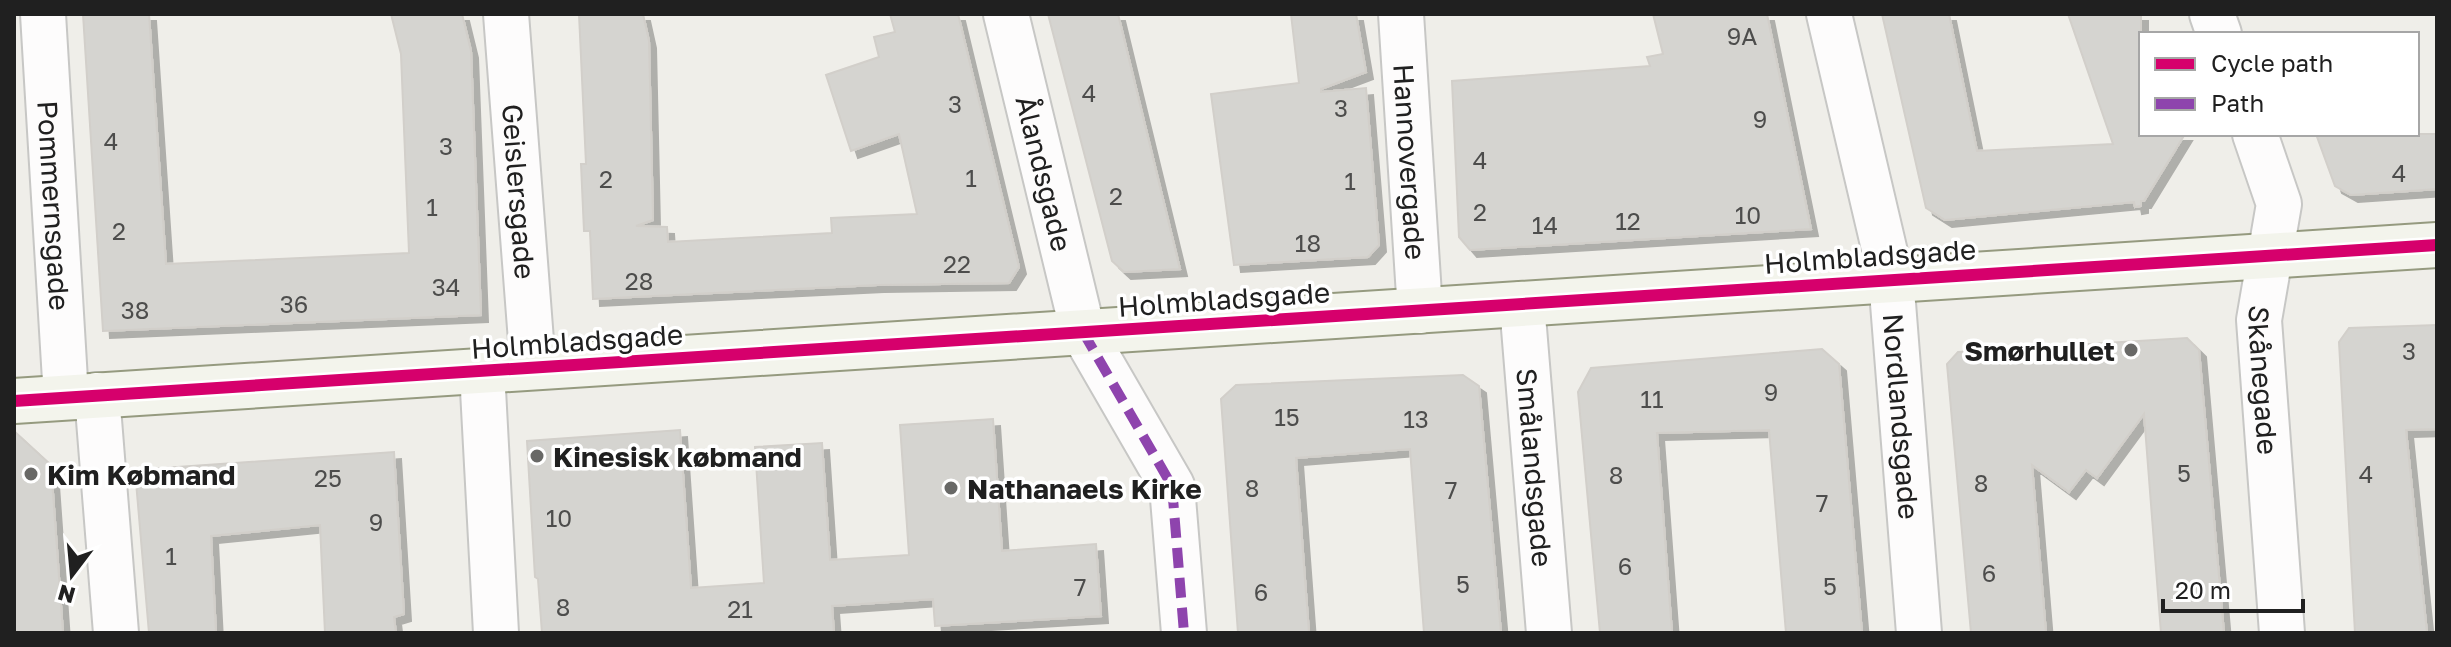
<svg xmlns="http://www.w3.org/2000/svg" width="2451" height="647" viewBox="0 0 2451 647" font-family="'Golos Text',sans-serif">
  <defs>
    <filter id="shadow"><feDropShadow dx="7" dy="7" stdDeviation="0" flood-color="#0004"/></filter>
  </defs>
  <rect width="100%" height="100%" fill="#efeee9"/>
  <path fill="#d5d4d0" stroke="#d2cfca" stroke-width="2" filter="url(#shadow)" d="M83,14H149L166,264L409,253L401,54L391,14H462L471,51L481,315L103,331Z
    M579,14H643L649,41L653,220L636,226L667,227L668,242L832,233L831,218L917,214L899,134L851,151L826,75L879,57L874,37L895,32L890,14H958L1019,267L1009,283L877,285L593,299L590,231H584L581,164H586Z
    M1048,14H1118L1180,269L1124,272L1112,261Z
    M1291,14H1356L1366,72L1321,89V92L1366,88L1379,245L1368,257L1234,265L1211,94L1299,83Z
    M1653,14H1767L1811,229L1470,250L1459,237L1452,81L1650,66L1647,57L1663,54Z
    M1882,14H1949L1977,151L2113,144L2068,14H2141V134H2185L2144,201H2141V206L2135,207L2134,202L1945,220L1926,208Z
    M2316,134H2437V189L2351,195L2335,186Z
    M2437,325V429L2406,430L2427,633H2355L2339,342L2349,328Z
    M2187,338L2199,350L2224,633H2161L2144,414L2097,478L2086,470L2069,492L2032,465L2046,633H1971L1947,364L1958,352Z
    M1822,349L1839,364L1862,633H1786L1769,430L1657,433L1672,633H1600L1578,392L1591,368Z
    M1463,375L1479,386L1501,633H1424L1410,449L1296,458L1309,633H1238L1221,399L1236,385Z
    M993,419L1002,551L1096,544L1101,616L935,626L933,599L832,606L834,633H542L538,579L535,577L527,441L680,430L691,588L764,583L755,447L822,443L830,560L909,555L900,425Z
    M14,431L51,465L63,633H14Z
    M394,452L404,614L394,617L396,633H325L320,525L211,536L216,633H149L135,470Z"/>
  <g fill="none" stroke-linecap="round" stroke-linejoin="round">
    <g stroke="#c7c7c5" stroke-width="48">
      <g id="street">
        <path id="s1" d="M43,14L66,397"/>
        <path id="s2" d="M506,14L533,367"/>
        <path id="s3" d="M1006,14L1083,332L1172,486L1184,633"/>
        <path id="s4" d="M1401,14L1420,311"/>
        <path id="s5" d="M1829,14L1891,278L1919,633"/>
        <path d="M2212,14L2219,34"/>
        <path id="s6" d="M2255,134L2279,204L2259,320L2282,633"/>
        <path id="s7" d="M1522,304L1549,633"/>
        <path d="M482,371L496,633"/>
        <path d="M97,395L116,633"/>
      </g>
    </g>
    <g stroke="#959a7f" stroke-width="48">
      <path id="secondary" d="M14,401L2437,245"/>
    </g>
    <use href="#street" stroke="#fdfcfc" stroke-width="44"/>
    <use href="#secondary" stroke="#f3f4ec" stroke-width="44"/>
    <path stroke="#8e44ad" stroke-width="10" stroke-dasharray="20 10" stroke-linecap="butt" d="M1083,332L1172,486L1184,633"/>
    <g stroke="#fff" stroke-width="17">
      <path id="cycleway" d="M14,401L2437,245"/>
    </g>
    <use href="#cycleway" stroke="#d6006c" stroke-width="12"/>
  </g>
  <g fill="#686866" stroke="#fff" stroke-width="3">
    <circle cx="2131" cy="350" r="8"/>
    <circle cx="537" cy="456" r="8"/>
    <circle cx="31" cy="474" r="8"/>
    <circle cx="951" cy="488" r="8"/>
  </g>
  <g text-anchor="middle" dominant-baseline="central" stroke-width="7" stroke-linejoin="round" paint-order="stroke">
    <g font-size="24" fill="#4d4d4c">
      <text x="1742" y="35">9A</text>
      <text x="1089" y="92">4</text>
      <text x="955" y="103">3</text>
      <text x="1341" y="107">3</text>
      <text x="1760" y="118">9</text>
      <text x="111" y="140">4</text>
      <text x="446" y="145">3</text>
      <text x="1480" y="159">4</text>
      <text x="2399" y="172">4</text>
      <text x="971" y="177">1</text>
      <text x="606" y="178">2</text>
      <text x="1350" y="180">1</text>
      <text x="1116" y="195">2</text>
      <text x="432" y="206">1</text>
      <text x="1480" y="211">2</text>
      <text x="1748" y="214">10</text>
      <text x="1628" y="220">12</text>
      <text x="1545" y="224">14</text>
      <text x="119" y="230">2</text>
      <text x="1308" y="242">18</text>
      <text x="957" y="263">22</text>
      <text x="639" y="280">28</text>
      <text x="446" y="286">34</text>
      <text x="294" y="303">36</text>
      <text x="135" y="309">38</text>
      <text x="2409" y="350">3</text>
      <text x="1771" y="391">9</text>
      <text x="1652" y="398">11</text>
      <text x="1287" y="416">15</text>
      <text x="1416" y="418">13</text>
      <text x="2184" y="472">5</text>
      <text x="2366" y="473">4</text>
      <text x="1616" y="474">8</text>
      <text x="328" y="477">25</text>
      <text x="1981" y="482">8</text>
      <text x="1252" y="487">8</text>
      <text x="1451" y="489">7</text>
      <text x="1822" y="502">7</text>
      <text x="559" y="517">10</text>
      <text x="376" y="521">9</text>
      <text x="171" y="555">1</text>
      <text x="1625" y="565">6</text>
      <text x="1989" y="572">6</text>
      <text x="1463" y="583">5</text>
      <text x="1830" y="585">5</text>
      <text x="1080" y="586">7</text>
      <text x="1261" y="591">6</text>
      <text x="563" y="606">8</text>
      <text x="740" y="608">21</text>
    </g>
    <g font-size="28" fill="#202020" stroke="#fff">
      <text stroke="none"><textPath href="#s4" startOffset="148">Hannovergade</textPath></text>
      <text stroke="none"><textPath href="#s3" startOffset="164">Ålandsgade</textPath></text>
      <text stroke="none"><textPath href="#s2" startOffset="178">Geislersgade</textPath></text>
      <text stroke="none"><textPath href="#s1" startOffset="192">Pommernsgade</textPath></text>
      <text transform="translate(1870 256) rotate(-4)">Holmbladsgade</text>
      <text transform="translate(1224 299) rotate(-4)">Holmbladsgade</text>
      <text transform="translate(577 341) rotate(-4)">Holmbladsgade</text>
      <text stroke="none"><textPath href="#s6" startOffset="252">Skånegade</textPath></text>
      <text stroke="none"><textPath href="#s5" startOffset="410">Nordlandsgade</textPath></text>
      <text stroke="none"><textPath href="#s7" startOffset="164">Smålandsgade</textPath></text>
    </g>
    <g font-size="28" font-weight="bold" fill="#202020" stroke="#fff" text-anchor="start">
      <text x="2115" y="350" text-anchor="end">Smørhullet</text>
      <text x="553" y="456">Kinesisk købmand</text>
      <text x="47" y="474">Kim Købmand</text>
      <text x="967" y="488">Nathanaels Kirke</text>
    </g>
  </g>
  <rect width="2451" height="647" fill="none" stroke="#202020" stroke-width="32"/>
  <rect x="2139" y="32" width="280" height="104" fill="#ffffff" stroke="#a6a6a6" stroke-width="2"/>
  <rect x="2155" y="58" width="40" height="12" fill="#d6006c" stroke="#a6a6a6" stroke-width="2"/>
  <text x="2211" y="72" font-size="24" fill="#202020">Cycle path</text>
  <rect x="2155" y="98" width="40" height="12" fill="#8e44ad" stroke="#a6a6a6" stroke-width="2"/>
  <text x="2211" y="112" font-size="24" fill="#202020">Path</text>
  <g transform="translate(72 575) rotate(196)" stroke="#ffffff" stroke-width="6" paint-order="stroke">
  <path d="M0-6L14 30L0 20L-14 30Z" fill="#202020"/>
  <text y="-12" font-size="22" font-weight="bold" text-anchor="middle" fill="#202020">N</text>
  </g>
  <path d="M2163 599v12h140v-12" fill="none" stroke="#202020" stroke-width="4"/>
  <text x="2175" y="599" font-size="24" fill="#202020" stroke="#ffffff" stroke-width="6" paint-order="stroke">20 m</text>
</svg>
